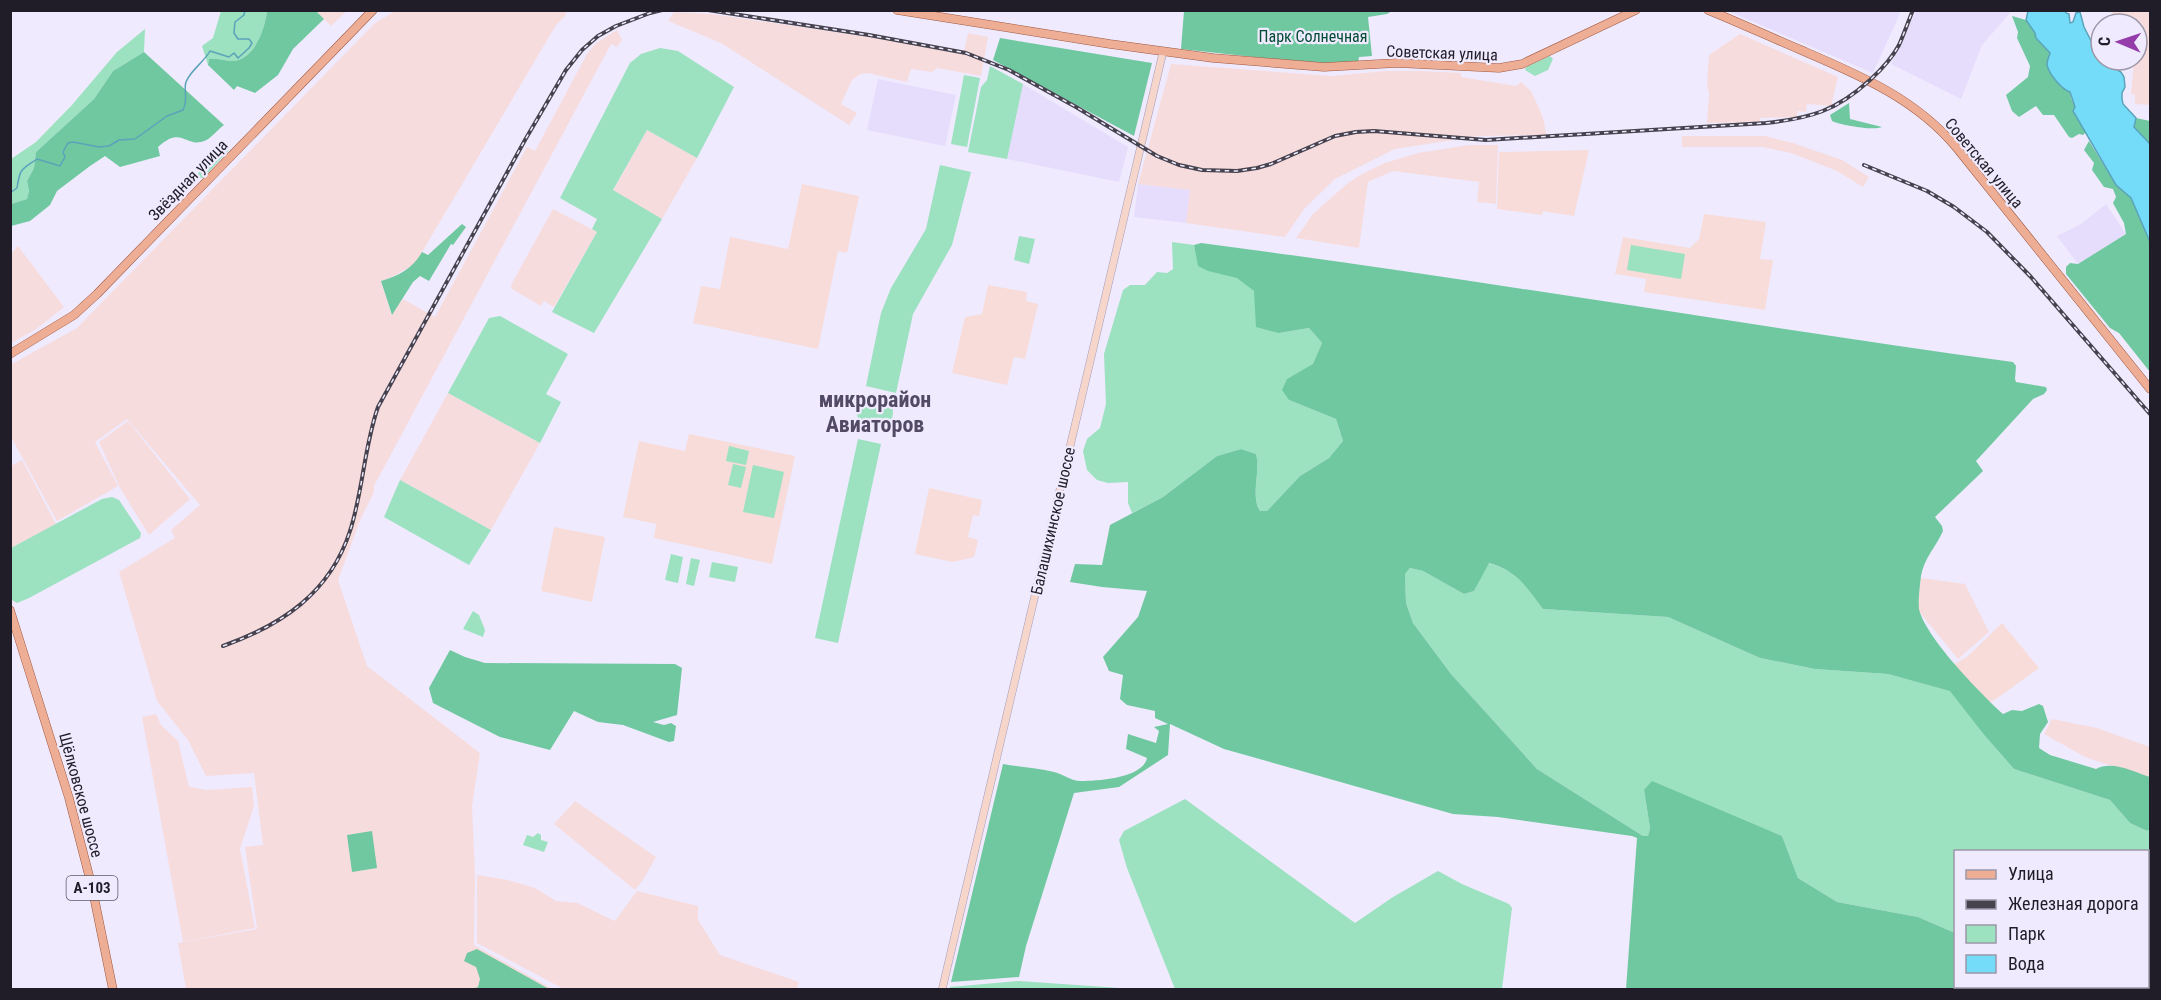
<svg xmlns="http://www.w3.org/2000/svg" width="2161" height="1000" viewBox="0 0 2161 1000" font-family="'Roboto Condensed',sans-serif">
  <rect width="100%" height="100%" fill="#efeafe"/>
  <path fill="#e6ddfd" d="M1728,11H1901L1873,73Z
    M1916,11H2009L2010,13L1982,45L1961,99L1891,64Z
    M878,79L956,95L945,146L867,130Z
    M1023,84L1128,147L1119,182L1007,159Z
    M1138,184L1191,190L1186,223L1134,217Z
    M2106,204L2126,234L2078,264L2057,236L2081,224Z"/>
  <path fill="#f7dcde" d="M316,11H347L331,26Z
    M395,11H567L565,16L556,25L415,264L390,278L381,281L391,314L403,299L435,317L527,147L535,151L587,54L596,43L617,30L622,40L617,47L611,44L374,486V492L361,518L338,580L367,666L480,753L472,806L475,874L474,945L553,989H186L178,943L257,929L245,847L263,845L254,773L206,776L188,740L157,701L119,572L175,538L171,530L200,505L127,419L95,442L118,486L57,521L11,437L10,365L77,328L374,24Z
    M2110,11H2150V105L2135,104V95L2131,94L2134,60H2137V24H2118Z
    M674,12L712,14L964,51L968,33L988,37L981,76L937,68L932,72L911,69L907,82L868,73L860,74L852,80L841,104L857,113L849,125L721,43L668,21Z
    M1740,34L1838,77L1831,106L1807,104L1806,112L1798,111L1796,117L1760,118V122L1707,123L1709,94L1707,83L1709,55Z
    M1171,64L1331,76L1386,71H1421L1461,73V77L1516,86L1521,82L1531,91L1539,108L1544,121L1546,135L1479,136L1395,149L1335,179L1304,209L1285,237L1186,223L1190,190L1138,184Z
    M647,130L697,158L662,219L613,191Z
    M1682,136H1765L1793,143L1842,160L1869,177L1863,187L1837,171L1791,153L1763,147H1682Z
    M1469,145H1498L1496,204L1477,202L1479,182L1393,171L1368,182L1359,248L1296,238L1313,214L1348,183L1362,174L1385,163L1418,153Z
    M553,209L597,232L554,307L544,301L541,306L512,289L511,285Z
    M18,246L64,307L35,330L11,343V254Z
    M448,393L540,443L491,530L400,480Z
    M128,421L190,499L149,535L120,488L99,442Z
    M22,460L56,524L11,548V466Z
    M1921,578L1965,584L1989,632L1958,659L1917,609Z
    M156,714L161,725L178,741L189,787L207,790L252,787L254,806L240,849L255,928L183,942L142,717Z
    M2052,719L2097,728L2150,747V772L2148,778L2085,757L2044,734Z
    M575,801L656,857L643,880L635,890L554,824Z
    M477,875L508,880L535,888L556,901L577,903L615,921L637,891L698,906V920L720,955L799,982L797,989H564L477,943Z"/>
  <path fill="#f7dcda" d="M1589,150L1574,216L1543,211L1542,215L1497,209L1499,152Z
    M802,184L859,196L847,253L838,251L818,349L693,323L701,286L720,289L730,237L788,249Z
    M1704,214L1766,222L1760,259L1773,260L1765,310L1644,292L1646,279L1615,274L1623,237L1690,248L1699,239Z
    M988,285L1027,292L1026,301L1038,304L1025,359L1014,357L1007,385L952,373L965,317L982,314Z
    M689,434L795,456L772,564L654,538L656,524L623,517L639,441L685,451Z
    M929,488L982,500L979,516L973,515L968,537L978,540L974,557L953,562L915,554Z
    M554,527L605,537L592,602L541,591Z
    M2002,623L2039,668L1996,699L1934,729L1918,686L1968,656Z"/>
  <path fill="#9ce1c0" d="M221,11H267C265,29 254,61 232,61C224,61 217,58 209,59L208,65L202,46L213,38Z
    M145,29L144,52L113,71L94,99L36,152L34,168L27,181L29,191L27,199L11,204V159L36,142L72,105L117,52Z
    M660,48L678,51L734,87L697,158L647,130L613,190L662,219L594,333L552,312L597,232L592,229L597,219L560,198L630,63L641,54Z
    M1550,56L1553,59L1548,70L1535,76L1525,70L1526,67Z
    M990,66L1023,84L1007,159L968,152L981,87L987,80Z
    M964,75L980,78L967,147L951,144Z
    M225,146L228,148V151L203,178H199L198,173Z
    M940,165L971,172L952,245L913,314L896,393L866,386L881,313L891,288L926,229Z
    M1019,236L1035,239L1029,264L1014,260Z
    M1172,242L1194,245L1199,266C1211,273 1223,273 1235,277C1257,285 1268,315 1279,333L1309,328L1322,343L1313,365L1287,379L1289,400L1336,419L1343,441L1329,458L1300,476L1267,511H1260C1250,495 1261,472 1256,454L1241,449L1217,456L1163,497L1132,513L1128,503V482L1108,483L1097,480L1087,470L1083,451L1087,439L1100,428L1106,404L1104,354L1123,290L1130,285H1145L1157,272L1167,273L1173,269Z
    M1631,245L1685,254L1681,279L1627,270Z
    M500,316L568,354L546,394L561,402L540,443L448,393L489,318Z
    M857 412a18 18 0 1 1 36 0a18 18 0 1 1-36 0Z
    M858,439L881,444L838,643L815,638Z
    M729,446L749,451L746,465L726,461Z
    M733,464L746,467L741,488L728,485Z
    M753,465L784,472L774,518L743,512Z
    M400,480L491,530L469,565L384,517Z
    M112,497L119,500L141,533L140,538L29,598L17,603L12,600L11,548L102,499Z
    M671,554L683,557L678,583L665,580Z
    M691,558L700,560L694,586L686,584Z
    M712,562L738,567L735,582L709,577Z
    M1488,563C1517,571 1526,585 1543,609L1668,617L1760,658L1815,669L1888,674L1951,691L1985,736L2014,769L2110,800L2130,823L2147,831L2150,829V986L2148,985V852H1956L1955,933L1918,917L1837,902L1798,878L1782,836L1644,790L1650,828L1648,836H1643L1537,769L1451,674L1413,623L1406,603L1405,574L1410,568L1423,571L1464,594L1474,591Z
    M473,611L479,615L485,630L483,637L463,629Z
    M1185,799L1355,923L1393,897L1438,871L1462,884L1509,904L1512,908L1502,989H1175L1127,868L1119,840L1124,831Z
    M538,833L541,835V840L548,842L544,852L523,845L527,835L533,837Z
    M1019,981L1134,989H949L950,987Z
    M2003,987H2135L2125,990H2005Z"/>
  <path fill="#70c8a0" d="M267,11H316L324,19L293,49L278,75L255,93L237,86L234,90L208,65L209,59C217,58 224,61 232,61C254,61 265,29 267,11Z
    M1184,11H1392L1387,14L1368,17L1372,56L1359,57L1358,63L1319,64L1181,49Z
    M2012,16L2026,20L2035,33L2036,38L2050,53L2047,64L2070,92L2071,98L2075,107L2073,111L2086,132L2083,135L2079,134L2072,138L2069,137L2054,115H2043L2036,106L2019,117L2012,111L2006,95L2028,77L2030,66L2017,38L2018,32Z
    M1000,38L1152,63L1134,136L993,60Z
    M144,52L224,125C218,129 211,139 204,141C185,148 182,125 158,147L160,156L120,167L105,156L90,166L57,191L50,205L30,221L11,226V204L27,199L29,191L27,181L34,168L36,152L94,99L113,71Z
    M1849,103L1850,119L1882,127C1874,131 1840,125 1832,121L1830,115Z
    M2136,118L2150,121V144L2134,127Z
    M2089,141L2116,185L2131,198L2150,242V372L2119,333L2110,328L2066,274V267L2070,263L2078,264L2126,234L2124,223L2113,203L2116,197L2113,189L2104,187L2092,170L2094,163L2084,150Z
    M462,224L466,227L453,245L451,244L429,281L420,276L413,282L392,315L381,281C399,276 413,268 422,252L428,255Z
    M1201,243C1472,278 1742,325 2013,362L2016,366L2015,379L2016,382L2046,387L2047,390L2044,394L2033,399L1976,461L1983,471L1935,517L1942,526L1943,531C1936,547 1924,558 1921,576C1920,585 1918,600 1919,609C1925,637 1981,694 2003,714L2012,710L2022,711L2039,704L2043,706L2048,722L2040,734L2039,748L2050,755L2096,769C2112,760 2134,772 2150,777V829L2147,831L2130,823L2110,800L2014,769L1985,736L1950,691L1888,674L1815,669L1760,658L1668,617L1543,609C1526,586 1517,571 1489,563L1474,591L1464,594L1423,571L1410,568L1405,574L1406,603L1413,623L1451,674L1537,769L1643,836H1648L1650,828L1644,790L1652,781L1782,836L1798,878L1837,902L1918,917L1955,933L1956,986L2003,987L2005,989H1626L1637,838L1632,836L1498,817L1453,814L1224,749L1170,724L1168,755L1119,787L1074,793L1026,946L1019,977L951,982L1003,764C1019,767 1038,768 1054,772C1063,774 1071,781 1081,781C1098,781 1143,778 1147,758L1126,749L1128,734L1156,743L1159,731L1154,727L1168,724L1155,718V711L1127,705L1120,699L1123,675L1109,671L1103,657L1138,617L1147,591L1102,587L1070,582L1075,564L1102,565L1110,525L1163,497L1217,456L1241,449L1256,454C1261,471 1250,496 1260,511H1267L1300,476L1329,458L1343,441L1336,419L1289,400L1282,390L1287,379L1313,364L1322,343L1309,328L1279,333L1256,327L1254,291L1237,278L1208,271L1198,266L1194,245Z
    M450,650L465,657L485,663L675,664L682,668L677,715L653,722L664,725L671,723L676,726L674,741L669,742L623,725L598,722L574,711L550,750L500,737L433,703L429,688Z
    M372,831L377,868L352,872L347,835Z
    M477,949L549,989H473L478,987L480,979L476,967L464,961L467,953Z"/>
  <path fill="#74dcf8" stroke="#5ba3ba" stroke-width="1.5" d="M2028,11H2065L2066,13L2069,14L2070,23L2073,22L2076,13L2080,12L2084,27L2101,60L2121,72L2124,77L2125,87L2122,93V99L2123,104L2136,118L2134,127L2150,144V242L2131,198L2116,185L2073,111L2075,107L2070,92C2061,89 2048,73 2047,64C2047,60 2049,57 2050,53L2036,38L2035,33L2026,20Z"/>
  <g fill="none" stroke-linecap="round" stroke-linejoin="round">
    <path stroke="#5ba3ba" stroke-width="1.5" d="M10,193L17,188C20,168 21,170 37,159L60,166L65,157L63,152L68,143L73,142L99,147L109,146L119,140L135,139L167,116L183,110C189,97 183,91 186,82C190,71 204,62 210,51L229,57L234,53L238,58L249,48L252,43L249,39H238L234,33L235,22L244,15L245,10"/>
    <g stroke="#a49bba" stroke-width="8">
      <path id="secondary" d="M942,990L1163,52"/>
    </g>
    <g stroke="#9e5841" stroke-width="9">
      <path id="primary" d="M897,10L1110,44L1213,58L1324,67L1397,63L1499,68L1522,64L1636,10
        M1708,10C1740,23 1770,37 1801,50C1859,75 1915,98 1956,147L2150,389
        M10,354L74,315L97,294L373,10
        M10,610L69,798L92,887L113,990"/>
    </g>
    <use href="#secondary" stroke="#f6d6ca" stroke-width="7"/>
    <use href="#primary" stroke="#eeae95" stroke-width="8"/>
    <g stroke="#46434f" stroke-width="4">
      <path id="rail" d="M708,10L869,35L966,53L1009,70L1076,107L1157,156L1179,165L1202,170L1237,171L1257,168L1271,164L1335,136L1356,132L1374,131L1486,140L1766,123C1811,118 1836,111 1870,80C1881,70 1892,58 1899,45C1904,34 1908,22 1913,10
        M1864,165L1927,191L1954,207L1987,232L2031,277L2150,414
        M223,646C282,625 330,593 350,531C363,491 364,447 378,407L525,140L566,70L582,50L598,36L616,26L650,13L662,10"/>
    </g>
    <use href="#rail" stroke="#efeafe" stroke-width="1.5" stroke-dasharray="4.5" stroke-linecap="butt"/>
  </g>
  <g text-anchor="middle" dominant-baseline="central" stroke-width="4.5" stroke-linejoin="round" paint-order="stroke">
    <rect fill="#efeafe" stroke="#5e5a68" stroke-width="1.5" x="66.5" y="876" width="51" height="24" rx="4.5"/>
    <g font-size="15" font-weight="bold" fill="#201d28">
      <text x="92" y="888">А-103</text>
    </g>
    <g font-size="16" fill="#004b32" stroke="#efeafe">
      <text x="1313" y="36">Парк Солнечная</text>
    </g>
    <g font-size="16" fill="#201d28" stroke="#efeafe">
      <text transform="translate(1442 53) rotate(2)">Советская улица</text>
      <text transform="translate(1984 163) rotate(50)">Советская улица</text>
      <text transform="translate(188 180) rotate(-46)">Звёздная улица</text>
      <text transform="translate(1053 521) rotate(-77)">Балашихинское шоссе</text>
      <text transform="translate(81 795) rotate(75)">Щёлковское шоссе</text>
    </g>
    <g font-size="22" font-weight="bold" fill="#524a65" stroke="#efeafe">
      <text x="875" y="399">микрорайон<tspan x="875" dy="25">Авиаторов</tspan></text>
    </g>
  </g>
  <rect width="2161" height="1000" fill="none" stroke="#201d28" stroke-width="24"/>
  <rect x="1954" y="850" width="195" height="138" fill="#efeafe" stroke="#9c98a8" stroke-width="1.5"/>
  <rect x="1966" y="870" width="30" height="9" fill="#eeae95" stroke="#9c98a8" stroke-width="1.5"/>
  <text x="2008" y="880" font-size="18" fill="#201d28">Улица</text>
  <rect x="1966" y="900" width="30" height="9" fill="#46434f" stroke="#9c98a8" stroke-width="1.5"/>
  <text x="2008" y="910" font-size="18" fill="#201d28">Железная дорога</text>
  <rect x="1966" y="925" width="30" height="18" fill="#9ce1c0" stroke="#9c98a8" stroke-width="1.5"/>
  <text x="2008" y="940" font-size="18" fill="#201d28">Парк</text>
  <rect x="1966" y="955" width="30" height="18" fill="#74dcf8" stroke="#9c98a8" stroke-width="1.5"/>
  <text x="2008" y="970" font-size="18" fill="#201d28">Вода</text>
  <g transform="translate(2119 42) rotate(272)"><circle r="28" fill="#efeafe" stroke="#9c98a8" stroke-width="1.5"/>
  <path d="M0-4.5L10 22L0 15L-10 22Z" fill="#943daa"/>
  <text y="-9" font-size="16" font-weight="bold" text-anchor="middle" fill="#201d28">С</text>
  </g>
</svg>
